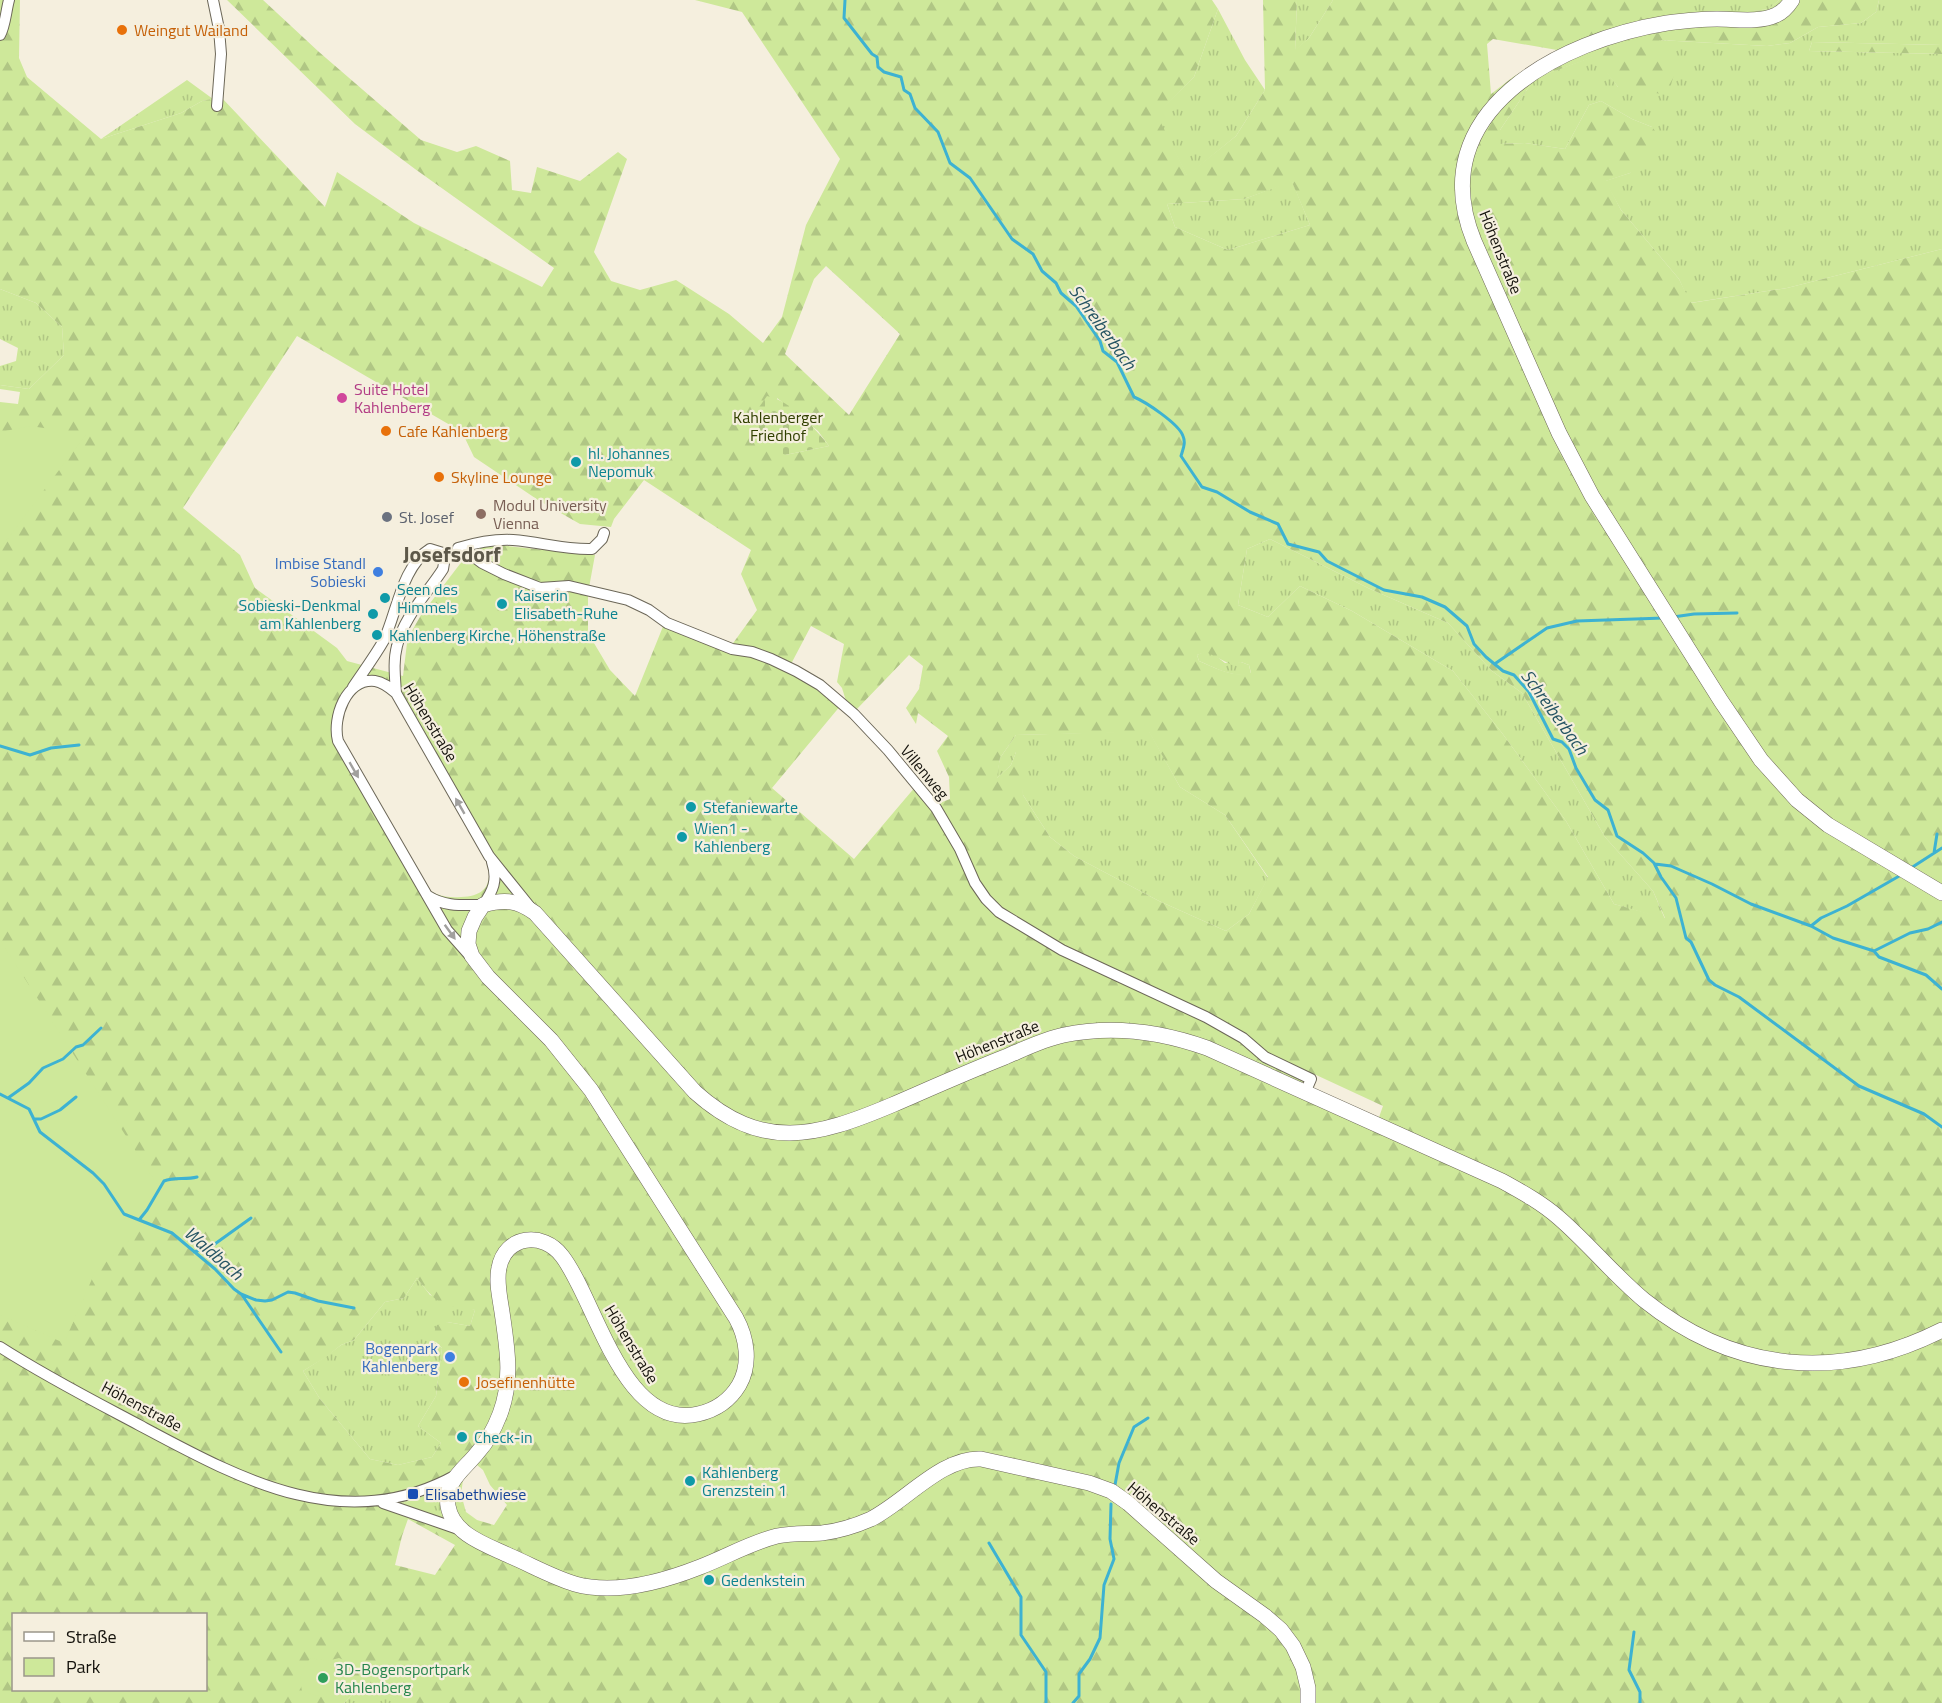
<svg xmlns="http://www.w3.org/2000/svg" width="1942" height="1703" viewBox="0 0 1942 1703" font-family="'Titillium Web',sans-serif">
  <defs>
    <pattern id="grass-tufts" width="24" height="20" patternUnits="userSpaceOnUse" patternTransform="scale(1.5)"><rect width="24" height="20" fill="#cee89a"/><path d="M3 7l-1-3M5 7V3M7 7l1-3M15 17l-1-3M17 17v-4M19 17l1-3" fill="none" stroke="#b0c684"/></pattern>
    <pattern id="forest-firs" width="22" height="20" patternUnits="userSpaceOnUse" patternTransform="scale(1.5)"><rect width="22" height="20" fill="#cee89a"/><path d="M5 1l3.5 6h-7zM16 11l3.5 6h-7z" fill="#b0c684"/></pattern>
    <pattern id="cemetery-stones" width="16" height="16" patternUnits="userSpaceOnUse" patternTransform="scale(1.5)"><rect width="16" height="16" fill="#cee89a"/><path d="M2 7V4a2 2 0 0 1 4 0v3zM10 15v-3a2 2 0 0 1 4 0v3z" fill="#b0c684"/></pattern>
  </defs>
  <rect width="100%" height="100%" fill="#f5efde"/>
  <path fill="url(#grass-tufts)" d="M1297,0H1333L1309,38L1295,51Z
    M1674,0H1779L1769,9L1753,11H1712L1674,15Z
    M1879,0H1942V45L1812,42L1809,51L1942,54V249L1787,288L1690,303L1679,279L1621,210L1605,181L1630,173L1652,127L1632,119L1601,101L1589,105L1565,149L1525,143L1500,144V130L1535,78L1595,56L1618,87L1659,40L1767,46L1790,43L1818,27L1861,23L1876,12Z
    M1218,9L1245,60L1265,90L1236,136L1187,176L1156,115L1194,77Z
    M187,80L213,99L202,101L181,113L101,139Z
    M1292,181L1310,225L1228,250L1175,227L1167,204L1244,199Z
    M0,289L36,303L62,327L64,355L29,389L0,385V366L16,361L18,348L0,339Z
    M1270,539L1370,589L1448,623L1492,671L1522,693L1605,837L1653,891L1665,919L1614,904L1566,821L1502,733L1453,671L1352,611L1300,586L1268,617L1238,605L1247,549Z
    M1206,651L1216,656L1225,663L1241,662L1249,665L1251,674C1232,678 1216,668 1199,661L1197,655Z
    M1149,731L1180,787L1225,815L1268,878L1249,914L1226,931L1159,901L1074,856L1050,837L1023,795L1016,752L1011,765L996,779L1000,758L1016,735Z
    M417,1278L430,1295L475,1310L470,1326L447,1322L435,1343L442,1348L436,1396L418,1426L441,1443L432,1457L398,1465L370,1459L320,1399L303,1371L325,1357L341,1345L354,1340L385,1302L404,1298Z
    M443,1488L445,1520L399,1504L433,1493Z
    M364,1682L398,1700V1703H344Z"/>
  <path fill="url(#forest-firs)" fill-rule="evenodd" d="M0,0H20L19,58L27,77L101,139L181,113L202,101L221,97L325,207L337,172L414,223L542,287L554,268L415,169L355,124L227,0H263L319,52L421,140L457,152L476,146L510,161L512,190L531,193L537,167L580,181L618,152L627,159L594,252L611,281L640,290L676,280L729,314L763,343L782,317L806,225L840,159L742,12L695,0H1212L1218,9L1194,77L1157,115L1187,175L1236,136L1265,90L1263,0H1297L1295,50L1309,38L1333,0H1674V15L1711,11H1753L1769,9L1779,0H1879L1876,12L1861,23L1818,27L1790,43L1767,46L1659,40L1675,71L1668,95L1618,87L1594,57L1535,78L1500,130V144L1525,143L1565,149L1589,105L1601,101L1632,119L1652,127L1663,141L1649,158L1630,173L1606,181L1621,210L1679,279L1691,303L1787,288L1942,249V1703H398L397,1700L364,1682L344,1703H0V402L18,404L20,392L0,389V385L29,389L64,355L62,327L36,303L0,289ZM1493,39L1557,50L1513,77L1491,94L1487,44ZM1292,182L1310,225L1228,250L1175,227L1167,204L1244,199ZM826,266L900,334L849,415L785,354L814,279ZM297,336L462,432L474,457L538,500L580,524L611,527L614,519L644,480L751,550L741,574L757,610L731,646L791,664L811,626L844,644L837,682L842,688L847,704L856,710L909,655L923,666L919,689L906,708L916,724L918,713L948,736L937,751L949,777L950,799L932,806L916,786L854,859L772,788L841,705L781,666L664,624L635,696L610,670L588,633V593L595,555L487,544L466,556L421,615L413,629L407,643L403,676L347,661L337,648L255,588L240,555L183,508ZM777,398L818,431L829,446L785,455ZM1270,539L1370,589L1448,623L1492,671L1522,693L1605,837L1653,891L1665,918L1614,904L1566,821L1502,733L1453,671L1352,611L1300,586L1268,617L1238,605L1247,549ZM1206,652L1232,665L1241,662L1249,665L1251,673C1232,678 1216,668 1199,661L1197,655ZM370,685L381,687L397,701L487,860C493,884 486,896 461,897C447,898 437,896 426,888L339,732C345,710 347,694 370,685ZM1149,732L1180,787L1225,815L1268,877L1249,914L1226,931L1159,901L1074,856L1050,837L1023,795L1022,753L1016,752L1011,765L997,778L1000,758L1016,735ZM1309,1074H1314L1383,1106L1378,1120L1301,1084ZM417,1278C438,1306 441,1305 475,1310L470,1326L447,1322L437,1325L432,1338L442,1348L436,1396L418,1426L441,1443L432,1457L398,1465L370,1459L320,1399L303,1371L326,1357L341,1345L354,1340L385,1302L404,1298ZM477,1465L483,1470L490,1485L507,1505L494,1525L477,1520L466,1512L461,1494L463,1480ZM442,1489L445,1520L399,1504ZM408,1519L455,1545L435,1575L395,1565L402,1536ZM14,1614H206V1690H14Z
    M1812,42L1942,45V54L1809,51Z"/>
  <path fill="url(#cemetery-stones)" d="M767,396C791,401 814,427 829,446L785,455L743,430Z"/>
  <path fill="#cee89a" d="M30,426L86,434L0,549V432Z
    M0,940L169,1203L95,1272L64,1343L0,1315Z
    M311,1658L327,1661L339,1658L346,1661C352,1682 340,1685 325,1698L302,1691C299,1677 301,1668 311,1658Z"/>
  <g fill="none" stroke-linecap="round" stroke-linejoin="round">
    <path stroke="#3db2d2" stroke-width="3" d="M845,0L844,18L872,54L877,57L878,67L884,72L901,77L904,90L910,94L915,108L938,132L950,163L970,178L1012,239L1033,254L1042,271L1056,283L1061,293L1076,306L1100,341L1103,351L1117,362L1134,397C1146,402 1179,424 1183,436C1186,443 1183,449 1181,456L1202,487L1217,492L1250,512L1278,524L1288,544L1319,552L1327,561L1384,590L1422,597L1445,607L1467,626L1474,644L1486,657L1503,671L1514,675L1529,692L1553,739L1562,742L1569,749L1576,768L1595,800L1608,810L1617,836L1643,853L1654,863L1661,877L1676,898L1686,938L1691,942L1709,980L1715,985L1739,997L1859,1086L1924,1114L1942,1127
      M1673,617L1694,614L1737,613
      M1496,663L1547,628L1577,621L1664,618
      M0,746L30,755L51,748L79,745
      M1934,853L1937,834
      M1655,864L1671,866L1712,884L1751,904L1811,926L1833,938L1874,951L1879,957L1926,975L1942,989
      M1911,868L1942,848
      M1811,926L1821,918L1847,906L1901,875
      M1874,951L1910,933L1928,929L1942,922
      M0,1094L29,1109L40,1132L93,1173L104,1184L124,1214L172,1233L215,1269L234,1289L241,1294L256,1300L265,1301L272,1300L288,1292L295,1293L318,1301L354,1308
      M8,1098L29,1083L43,1068L63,1059L76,1047L83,1045L101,1028
      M34,1119H41L60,1110L76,1097
      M139,1220L147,1210L164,1181C174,1177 186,1180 197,1177
      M194,1252L212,1246L251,1218
      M242,1295L281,1352
      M1115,1485L1119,1463L1134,1427L1148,1418
      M989,1543L1021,1597V1635L1046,1672V1703
      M1634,1632L1629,1670L1640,1692V1703
      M1073,1703L1079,1696V1674L1090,1659L1100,1638L1104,1585L1114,1559L1110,1539L1111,1504"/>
    <g stroke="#6c6758" stroke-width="12">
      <path id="street" d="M213,0L219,29L221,54L217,106
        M0,35C5,27 6,11 9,0
        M458,548L466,551L482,563L504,574L540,588L569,586L628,600L649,610L667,623L732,649L752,652L771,659L796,671L820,685L854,714L888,750L936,808L960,849L975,883L986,899L999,912L1062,950L1206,1017L1243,1038L1265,1057L1311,1079L1305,1093
        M458,548C475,543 494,539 513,540C540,542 565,550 592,549L602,539L604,533
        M353,687C363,672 375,656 384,640C397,612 402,566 430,549L443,553
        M396,693C395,677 393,661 397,646C404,616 427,594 443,569L444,563L443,553
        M428,896C445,907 463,905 483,905C493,891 498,880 492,862
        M470,956L447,930L338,741C332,718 346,678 375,681C383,682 390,688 396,693L489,856L530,907
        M0,1347C45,1376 92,1400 139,1425C240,1479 344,1537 456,1475
        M383,1503L461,1530"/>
    </g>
    <g stroke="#6c6758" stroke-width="16">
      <path id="secondary" d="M1792,0C1788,6 1783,12 1776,15C1759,23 1735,19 1717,19C1700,19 1683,21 1667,23C1561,40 1421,111 1474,241L1559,433L1592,496L1721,701L1761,760L1797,800L1828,825L1942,893
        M1308,1703V1688L1303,1667L1293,1646L1281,1630L1265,1616L1216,1581L1128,1503L1111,1491L1089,1483L981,1459C942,1457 906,1501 871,1519C855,1526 839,1531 822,1533C807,1534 792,1533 777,1536C750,1543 726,1557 700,1567C662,1582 615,1595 575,1584C552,1577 531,1565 510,1556C487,1545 453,1535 448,1506C444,1481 465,1469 478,1452C488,1441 495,1427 500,1414C513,1380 507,1347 502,1312C500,1298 496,1282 499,1268C505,1235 543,1231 562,1256C596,1300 623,1431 698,1414C716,1410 730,1400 739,1385C751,1364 747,1338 736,1318L591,1090L551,1040L488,977L472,956L468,944L469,931L475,917L483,905C504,899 517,900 535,913L695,1092C762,1152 816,1137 892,1105C929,1089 967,1072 1005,1057C1024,1049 1044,1039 1064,1035C1112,1025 1162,1032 1207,1048L1502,1181C1522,1192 1542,1203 1559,1218C1589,1244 1614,1275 1644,1300C1735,1373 1839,1382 1942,1330"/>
    </g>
    <use href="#street" stroke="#fff" stroke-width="10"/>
    <use href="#secondary" stroke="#fff" stroke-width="15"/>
  </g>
  <defs><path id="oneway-solid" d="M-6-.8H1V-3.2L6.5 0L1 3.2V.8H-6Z" transform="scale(1.5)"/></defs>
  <g fill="#a1a09e">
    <use href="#oneway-solid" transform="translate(354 770) rotate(60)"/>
    <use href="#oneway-solid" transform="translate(460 806) rotate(-120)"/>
    <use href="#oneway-solid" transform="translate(450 932) rotate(54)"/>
  </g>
  <g fill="#e8710a" stroke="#f5efde" stroke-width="2">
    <circle cx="122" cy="30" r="6"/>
    <circle cx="386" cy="431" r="6"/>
    <circle cx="439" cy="477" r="6"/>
    <circle cx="464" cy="1382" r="6"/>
  </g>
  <circle fill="#d1479c" stroke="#f5efde" stroke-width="2" cx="342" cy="398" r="6"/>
  <g fill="#0f9aa8" stroke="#f5efde" stroke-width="2">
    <circle cx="576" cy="462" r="6"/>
    <circle cx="385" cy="598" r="6"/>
    <circle cx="502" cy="604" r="6"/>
    <circle cx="373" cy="614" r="6"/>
    <circle cx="377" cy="635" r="6"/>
    <circle cx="691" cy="807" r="6"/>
    <circle cx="682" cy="837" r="6"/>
    <circle cx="462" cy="1437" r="6"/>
    <circle cx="690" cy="1481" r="6"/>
    <circle cx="709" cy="1580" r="6"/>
  </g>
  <circle fill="#8d6e63" stroke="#f5efde" stroke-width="2" cx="481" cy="514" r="6"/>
  <circle fill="#6b7280" stroke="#f5efde" stroke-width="2" cx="387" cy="517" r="6"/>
  <g fill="#3f7fe0" stroke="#f5efde" stroke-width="2">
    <circle cx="378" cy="572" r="6"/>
    <circle cx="450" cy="1357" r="6"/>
  </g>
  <rect fill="#1a4fb4" stroke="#f5efde" stroke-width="2" x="407" y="1488" width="12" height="12" rx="3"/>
  <circle fill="#2e9e5b" stroke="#f5efde" stroke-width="2" cx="323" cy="1678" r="6"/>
  <g text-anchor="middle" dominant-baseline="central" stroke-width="4.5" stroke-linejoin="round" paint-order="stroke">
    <g font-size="16" fill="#c56008" stroke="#f5efde" text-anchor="start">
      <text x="134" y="30">Weingut Wailand</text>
      <text x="398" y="431">Cafe Kahlenberg</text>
      <text x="451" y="477">Skyline Lounge</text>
      <text x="476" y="1382">Josefinenhütte</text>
    </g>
    <g font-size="16" fill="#14120c" stroke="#f5efde">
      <text transform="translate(1501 252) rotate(68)">Höhenstraße</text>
      <text transform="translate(431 722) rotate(59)">Höhenstraße</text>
      <text transform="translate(925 772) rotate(50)">Villenweg</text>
      <text transform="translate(997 1041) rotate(-22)">Höhenstraße</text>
      <text transform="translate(632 1344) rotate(59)">Höhenstraße</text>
      <text transform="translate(142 1406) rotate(28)">Höhenstraße</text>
      <text transform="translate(1164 1513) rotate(40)">Höhenstraße</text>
    </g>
    <g font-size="16" fill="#b23c85" stroke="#f5efde" text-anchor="start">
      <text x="354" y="389">Suite Hotel<tspan x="354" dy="18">Kahlenberg</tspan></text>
    </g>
    <g font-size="16" fill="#314000" stroke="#f5efde">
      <text x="778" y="417">Kahlenberger<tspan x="778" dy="18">Friedhof</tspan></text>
    </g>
    <g font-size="16" fill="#0d838f" stroke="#f5efde" text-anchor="start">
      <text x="588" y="453">hl. Johannes<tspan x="588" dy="18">Nepomuk</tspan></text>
      <text x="397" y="589">Seen des<tspan x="397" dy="18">Himmels</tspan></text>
      <text x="514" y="595">Kaiserin<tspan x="514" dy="18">Elisabeth-Ruhe</tspan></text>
      <text x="361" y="605" text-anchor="end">Sobieski-Denkmal<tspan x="361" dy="18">am Kahlenberg</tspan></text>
      <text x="389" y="635">Kahlenberg Kirche, Höhenstraße</text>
      <text x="703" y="807">Stefaniewarte</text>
      <text x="694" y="828">Wien1 -<tspan x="694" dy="18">Kahlenberg</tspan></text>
      <text x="474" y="1437">Check-in</text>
      <text x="702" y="1472">Kahlenberg<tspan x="702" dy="18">Grenzstein 1</tspan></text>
      <text x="721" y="1580">Gedenkstein</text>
    </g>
    <g font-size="16" fill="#785e54" stroke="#f5efde" text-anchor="start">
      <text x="493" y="505">Modul University<tspan x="493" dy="18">Vienna</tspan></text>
    </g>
    <g font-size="16" fill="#5b616d" stroke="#f5efde" text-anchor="start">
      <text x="399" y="517">St. Josef</text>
    </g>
    <g font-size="16" fill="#366cbe" stroke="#f5efde" text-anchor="end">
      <text x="366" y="563">Imbise Standl<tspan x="366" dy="18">Sobieski</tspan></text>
      <text x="438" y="1348">Bogenpark<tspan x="438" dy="18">Kahlenberg</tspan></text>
    </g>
    <g font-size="16" fill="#164399" stroke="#f5efde" text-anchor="start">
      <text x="425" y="1494">Elisabethwiese</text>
    </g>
    <g font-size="16" fill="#27864d" stroke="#f5efde" text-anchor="start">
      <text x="335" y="1669">3D-Bogensportpark<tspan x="335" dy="18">Kahlenberg</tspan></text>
    </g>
    <g font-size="18" font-style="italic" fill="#255463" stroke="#f5efde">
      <text transform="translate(1103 327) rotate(54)">Schreiberbach</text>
      <text transform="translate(1555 712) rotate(54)">Schreiberbach</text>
      <text transform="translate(214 1253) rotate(41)">Waldbach</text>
    </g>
    <g font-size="22" font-weight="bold" fill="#5d5849" stroke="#f5efde">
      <text x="452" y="554">Josefsdorf</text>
    </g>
  </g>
  <rect x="12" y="1613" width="195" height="78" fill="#f5efde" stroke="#9b978a" stroke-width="1.5"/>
  <rect x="24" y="1632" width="30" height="9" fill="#ffffff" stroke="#9b978a" stroke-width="1.5"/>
  <text x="66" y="1643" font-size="18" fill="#14120c">Straße</text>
  <rect x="24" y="1658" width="30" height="18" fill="#cee89a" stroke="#9b978a" stroke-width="1.5"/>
  <text x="66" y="1673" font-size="18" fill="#14120c">Park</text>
</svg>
